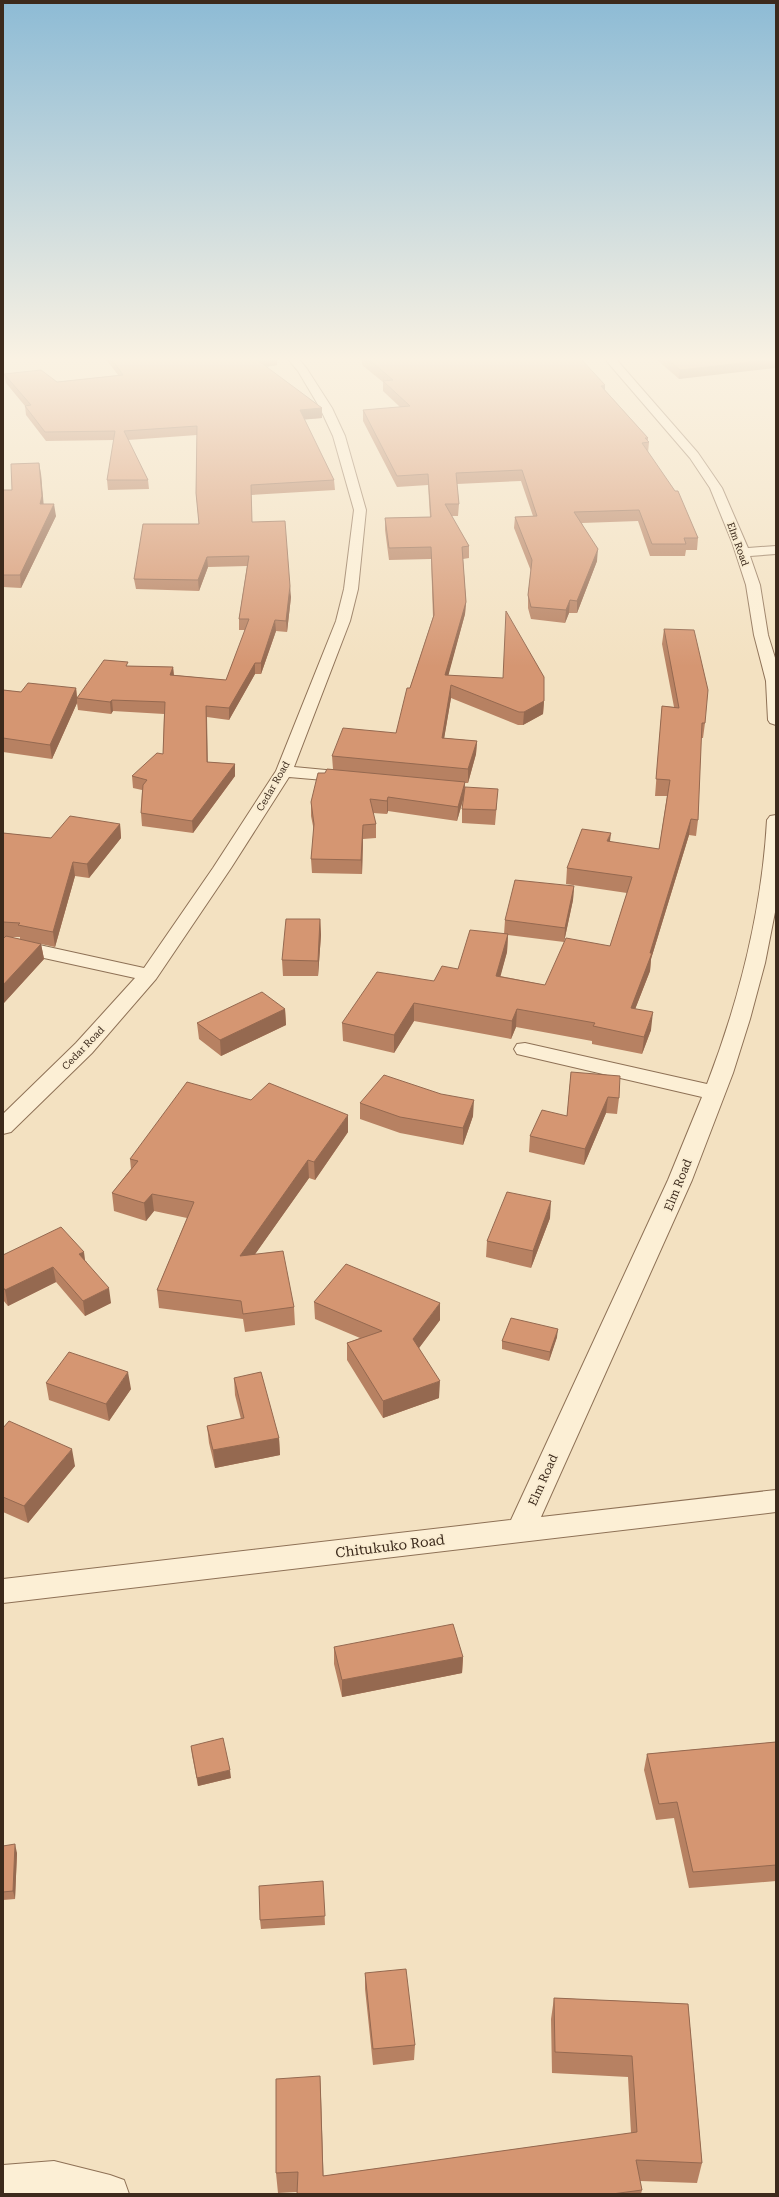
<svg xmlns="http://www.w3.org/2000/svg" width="779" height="2197" viewBox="0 0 779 2197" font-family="'Roboto Serif',serif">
  <rect width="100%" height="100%" fill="#f3e1c1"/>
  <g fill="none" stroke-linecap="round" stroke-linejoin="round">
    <g stroke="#8e7156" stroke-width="2">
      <path id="minor" d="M287,358H298L307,369L332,408L345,436L366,510L358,589L350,621L294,767L347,772L353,773L356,777L353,781L347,782L289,777L231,868L156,979L92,1053L11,1132L3,1134V1114L76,1043L135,978L3,949V937L144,968L213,868L276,771L336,621L344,589L354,510L333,436L320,408L298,371Z
        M604,358H615L698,453L722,488L748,548L776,546V554L750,556L760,585L768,635L776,661V725L770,723L768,720L766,681L754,635L746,585L732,542L710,488L690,458Z
        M776,815V907L765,963L750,1019L733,1073L692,1180L541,1517L776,1490V1512L3,1603V1579L511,1520L668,1180L702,1097L517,1054L514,1049L517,1044L525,1043L707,1084C739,1001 762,910 767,820L770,816Z
        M54,2161L110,2175L124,2180L129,2194H3V2165Z"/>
    </g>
    <use href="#minor" fill="#fcefd5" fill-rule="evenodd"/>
  </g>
  <path fill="#b78162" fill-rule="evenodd" d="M105,358H277V365L266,367L322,408V418L304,419L334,480L335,490L251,495L252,522L291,597L287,632L276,631L261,674H255L229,720L207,717V762L235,764V776L193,833L142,826L141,813L142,790L133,788L132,776L163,754L164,714L113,711L111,714L78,710L77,703L52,759L3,752V690L21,692L76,688L77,697L128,666L173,667L174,675L226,680L245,630H239V619L247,566L208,567L199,591L136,589L134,579L199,524L196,493L197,435L128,440L148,480L149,489L108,490L107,480L114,440L46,441L26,415L25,406L6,383L4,374L57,382L118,375Z
    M362,358H580L605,385V390L648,438V441L649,442L648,453L698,538L697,550H686L685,556H650L638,521L582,523L597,561L577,613H569L565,623L531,619L528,608V595L531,571L514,528L515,517L533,516L521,481L457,484L459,504L458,516H451L469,546V558L463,559L466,602L465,614L448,675L544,701L543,714L523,725H518L451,698L444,738L477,741L476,754L468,783H465V788L497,803L495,825L462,823V809L463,800L457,821L388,811L387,814L373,813L376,824V838L363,839L362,874L312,873L311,859L314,831L311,816V802L325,773L333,769L332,756L396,733L410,688L433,617L431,559L389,560L385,530V518L430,517L428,485L397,487L363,421V410L400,407L383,391V382L362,365Z
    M655,358H776L679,379Z
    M41,474L43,504L56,516L21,588L3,587V490H12Z
    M664,629L705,723L703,738H701L698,820L696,836L689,835L651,959L650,971L635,1009L651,1030L642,1054L592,1044V1041L516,1027L511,1039L414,1021L394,1053L343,1041L342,1023L434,981L458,969L504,934L505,920L574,886L573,900L564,942L508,935L507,952L500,976L545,985L610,946L627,893L566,884L567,868L610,842L659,849L667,796H655L662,706L674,707L662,644Z
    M120,824L121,838L89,878L75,876L55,947L41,944L44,959L3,1004V939L5,937H3V833L51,838ZM9,937H20V939Z
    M320,919L321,935L318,976H283L282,960Z
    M285,1009L286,1025L221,1056L199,1039L197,1023Z
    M571,1072L619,1098L617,1114L606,1113L584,1165L529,1152L530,1136L567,1116Z
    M360,1103L473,1116L463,1145L400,1133L360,1119Z
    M348,1132L315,1180L309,1178L255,1254L294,1307L295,1325L245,1332L243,1319L159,1308L157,1290L187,1218L154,1211L146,1221L114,1211L112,1193L131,1169L130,1159Z
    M550,1218L531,1268L486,1257L487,1241Z
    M3,1255L86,1261L111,1303L85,1316L56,1282L8,1306L3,1300Z
    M314,1302L440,1320L419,1348L439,1398L383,1418L347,1360V1343L360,1338L315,1319Z
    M557,1337L549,1361L502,1349V1341Z
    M234,1378L279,1438L280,1455L215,1468L209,1443L207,1426L241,1419L235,1395Z
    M46,1383L131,1389L109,1421L49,1400Z
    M3,1428L75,1466L28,1523L3,1512Z
    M334,1647L463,1657L462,1673L342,1697L334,1664Z
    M776,1742V1881L689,1888L674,1818L656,1820L644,1770L647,1754Z
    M191,1746L231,1778L198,1786L192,1755Z
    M3,1846L17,1853L15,1899L3,1900Z
    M323,1881L325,1925L261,1929L260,1920Z
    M365,1973L415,2045L414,2060L373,2065L365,1989Z
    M554,1998L688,2004L702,2163L697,2183L640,2181L642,2190L641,2194H297V2192L278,2193L276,2173L320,2076L323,2176L631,2133L628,2077L552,2073L551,2019Z"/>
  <path fill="#956950" d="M264,358H277V365L257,368L256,359Z
    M776,359V368L679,379L680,370Z
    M605,385V396L601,386Z
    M322,408V418L300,420V410Z
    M39,463L41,474L44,508L40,504Z
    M54,504L56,516L21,588L20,575Z
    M598,549L597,561L577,613V601Z
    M207,557L208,567L199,591L198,580Z
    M290,586L291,597L287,632L286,621Z
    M570,600L569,613L565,623L566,610Z
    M466,602L465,614L445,688V675Z
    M275,620L276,631L261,674V663Z
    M255,663V674L229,720V708Z
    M173,667L174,679L170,675Z
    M451,685V698L442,751V738Z
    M76,688L77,699V698V703L52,759L50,745Z
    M112,700L113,711L111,714L110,702Z
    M544,701L543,714L523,725L524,712Z
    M206,706L207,717L208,774L207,762Z
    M477,741L476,754L468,783V769Z
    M235,764V776L193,833L192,821Z
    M465,782L464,796L457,821L458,807Z
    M388,797V811L387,814V801Z
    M691,819L689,835L651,959L650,971L629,1025L631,1008L650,953Z
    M120,824L121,838L89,878L87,864Z
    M363,825V839L362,874L361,860Z
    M611,833L609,849L607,841Z
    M73,862L75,876L55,947L53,932Z
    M574,886L573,900L564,942L565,928Z
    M320,919L321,935L318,976V961Z
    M508,934L507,952L496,993V976Z
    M41,944L44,959L3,1004V985Z
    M414,1003V1021L394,1053V1035Z
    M285,1009L286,1025L221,1056L220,1040Z
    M517,1009L516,1027L511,1039L512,1021Z
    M653,1012L651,1030L642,1054L644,1037Z
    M608,1097L606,1113L584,1165L585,1149Z
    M474,1100L473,1116L463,1145V1128Z
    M348,1115V1132L315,1180L314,1162Z
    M308,1160L309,1178L241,1274L240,1256Z
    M152,1194L154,1211L146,1221L144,1203Z
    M551,1201L550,1218L531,1268L533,1251Z
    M84,1252L86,1267L79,1254Z
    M53,1267L56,1282L8,1306L5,1290Z
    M109,1288L111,1303L85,1316L83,1301Z
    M440,1303V1320L413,1356V1339Z
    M558,1329L557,1337L549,1361L550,1352Z
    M128,1372L131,1389L109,1421L106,1404Z
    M440,1381L439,1398L383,1418V1401Z
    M279,1438L280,1455L215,1468L213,1450Z
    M72,1449L75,1466L28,1523L24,1506Z
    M463,1657L462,1673L342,1697V1680Z
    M230,1770L231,1778L198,1786L197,1778Z
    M15,1844L17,1853L15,1899L13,1891Z
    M320,2076L321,2097L324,2194L323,2176Z"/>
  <path fill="#d59672" stroke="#956950" d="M111,358H264L256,359L322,408L300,410L334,480L251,485L252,522L285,521L290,586L286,621L275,620L261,663H255L229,708L206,706L207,762L235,764L192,821L141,813L143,785L147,780L132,776L157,753L163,754L165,702L112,700L110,702L77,698L104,660L128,662L126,666L173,667L170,675L226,680L249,619H239L249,556L207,557L198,580L134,579L143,524H199L196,493L197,426L124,431L148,480H107L115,431L45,432L25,406L31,405L4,374L41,370L57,382L123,375Z
    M367,358H580L605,385L601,386L648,438H645L649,442L642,443L675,491H678L698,538H684L686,544H652L639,510L574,512L598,549L577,601L570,600L566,610L531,607L528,595L532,560L515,517L537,516L522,470L456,473L459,504H445L469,546L462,547L466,602L445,675L503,678L506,611L544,677V701L524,712H519L451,685L442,738L477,741L468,769L332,756L343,728L396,733L407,688H410L434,615L431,547L389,548L385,518L431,517L428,474L397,476L363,410L410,406L383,381L393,380Z
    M666,358H776V359L680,370Z
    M39,463L42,496L40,504H54L20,575H3V490H12L11,464Z
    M664,629L694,630L708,690L705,723H702L698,820L691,819L650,953H652L631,1008L653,1012L644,1037L593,1026L595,1023L517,1009L512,1021L414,1003L394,1035L342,1023L377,972L434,981L442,966L458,969L470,930L508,934L496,976L545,985L566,938L610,946L632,877L567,868L582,829L611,833L607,841L659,849L670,780L656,779L662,706L679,708Z
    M28,683L76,688L50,745L3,738V690L21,692Z
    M327,769L465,782L458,807L388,797L387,801L370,799L376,824L363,825L361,860L311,859L314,824L311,802L318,773H325Z
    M465,787L498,789L496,810L462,809Z
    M70,816L120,824L87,864L73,862L53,932L18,925L20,923L3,922V833L51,838Z
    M515,880L574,886L565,928L505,920Z
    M286,919H320L318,961L282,960Z
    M6,936L41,944L3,985V939Z
    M262,992L285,1009L220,1040L197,1023Z
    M571,1072L620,1076L619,1098L608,1097L585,1149L530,1136L542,1110L567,1116Z
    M384,1075L441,1094L474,1100L463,1128L400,1117L360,1103Z
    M187,1082L251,1100L269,1083L348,1115L314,1162L308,1160L240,1256L283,1251L294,1307L243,1314L241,1301L157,1290L194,1202L152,1194L144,1203L112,1193L138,1161L130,1159Z
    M507,1192L551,1201L533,1251L487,1241Z
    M61,1227L84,1252L79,1254L109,1288L83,1301L53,1267L5,1290L3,1287V1255Z
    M346,1264L440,1303L413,1339L440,1381L383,1401L347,1343L382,1331L314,1302Z
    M511,1318L558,1329L550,1352L502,1341Z
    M69,1352L128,1372L106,1404L46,1383Z
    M261,1372L279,1438L213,1450L207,1426L244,1418L234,1378Z
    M9,1421L72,1449L24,1506L3,1497V1428Z
    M453,1624L463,1657L342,1680L334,1647Z
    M223,1738L230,1770L197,1778L191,1746Z
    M776,1742V1865L693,1872L677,1802L659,1804L647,1754Z
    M15,1844L13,1891L3,1892V1846Z
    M323,1881L325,1916L260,1920L259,1886Z
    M406,1969L415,2045L373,2049L365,1973Z
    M554,1998L688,2004L702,2163L636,2160L642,2190L612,2194H297L298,2172L276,2173V2079L320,2076L323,2176L637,2132L632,2056L555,2052Z"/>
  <linearGradient id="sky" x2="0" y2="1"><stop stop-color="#8dbbd5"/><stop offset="0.54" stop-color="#faf2e3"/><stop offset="1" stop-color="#faf2e3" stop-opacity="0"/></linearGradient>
  <rect width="779" height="666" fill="url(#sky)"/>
  <g text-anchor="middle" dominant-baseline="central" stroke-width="3.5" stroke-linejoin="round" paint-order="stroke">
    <g font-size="10" fill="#3c2a1c" stroke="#f9ecd1">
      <text transform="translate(738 544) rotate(70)">Elm Road</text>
      <text transform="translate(273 786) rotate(-60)">Cedar Road</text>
      <text transform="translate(83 1048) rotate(-46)">Cedar Road</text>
    </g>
    <g font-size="12" fill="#3c2a1c" stroke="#f9ecd1">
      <text transform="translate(678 1185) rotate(-68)">Elm Road</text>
      <text transform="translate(543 1480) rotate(-66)">Elm Road</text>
    </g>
    <g font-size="14" fill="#3c2a1c" stroke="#f9ecd1">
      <text transform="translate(390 1546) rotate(-7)">Chitukuko Road</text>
    </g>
  </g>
  <rect width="779" height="2197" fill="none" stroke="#3c2a1c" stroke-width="8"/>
</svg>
